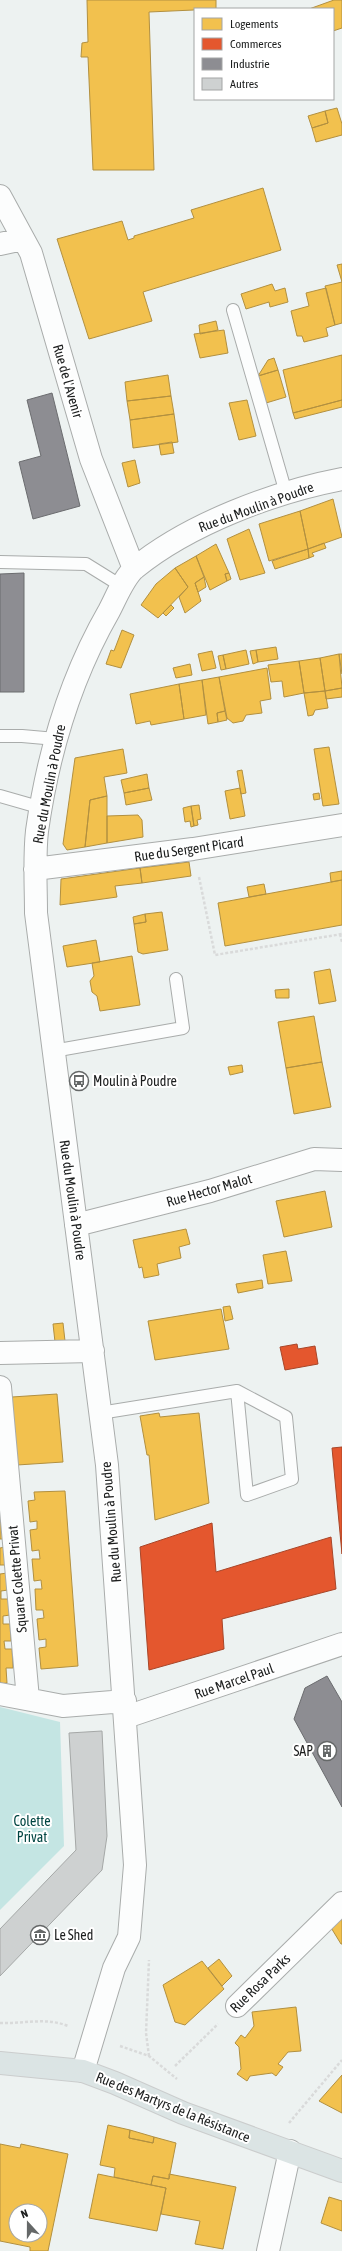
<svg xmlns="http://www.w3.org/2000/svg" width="342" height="2251" viewBox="0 0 342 2251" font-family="'Asap Condensed',sans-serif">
  <rect width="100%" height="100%" fill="#edf2f1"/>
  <path fill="#c4e5e3" d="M0,1707L60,1722L64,1846L0,1910Z"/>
  <path fill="#f2c14e" stroke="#b29040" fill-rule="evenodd" d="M87,0H216V9L149,12L154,170H93L88,57H81L82,43L88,42Z
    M334,0H342V28L333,31V9H309Z
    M337,108L342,124V135L316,142L312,128L328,123L325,111Z
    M325,111L328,123L312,128L308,116Z
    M263,188L281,250L143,292L152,321L89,339L57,239L122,221L128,240L134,238V236L194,218L191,210Z
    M342,264V282L337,265Z
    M342,282V323L335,325L325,286Z
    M272,284L275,291L285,288L288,302L270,307L269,302L246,309L241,294Z
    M326,288L335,325L326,328L328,336L304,342L302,336H297L291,311L309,306L306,293Z
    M216,321L218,330L200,334L199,325Z
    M224,330L228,353L200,358L194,334Z
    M342,355V400L293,413L283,370Z
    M274,358L278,370L258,376L268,360Z
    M278,370L286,397L266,403L258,376Z
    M168,375L171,396L127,401L125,382Z
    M171,396L174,414L130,420L127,401Z
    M247,400L256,436L239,440L229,403Z
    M342,400V407L295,419L293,413Z
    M174,414L178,442L133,448L130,420Z
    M172,442L174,453L161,455L159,444Z
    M135,460L140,483L128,487L122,463Z
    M333,499L342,537L308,549L300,511Z
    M300,511L308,549L269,561L259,524Z
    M249,529L265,573L240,580L227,539Z
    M324,543L326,548L312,553L314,556L309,558L308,549Z
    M216,544L229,573L225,574L227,581L210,590L196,556Z
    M308,549L309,558L275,569L272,561Z
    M196,556L204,577L195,583L201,601L185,613L179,597L188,587L175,568Z
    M175,568L188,587L158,618L141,605L156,584Z
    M229,573L231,579L227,581L225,574Z
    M204,577L206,587L198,592L195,583Z
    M171,605L174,608L166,616L163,613Z
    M122,630L134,635L121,668L106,664L111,650L114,651Z
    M276,647L278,659L258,662L256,650Z
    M246,650L249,664L226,669L223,655Z
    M256,650L258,662L253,664L250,651Z
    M212,651L216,668L202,671L198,654Z
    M339,654L342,688L325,691L320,658Z
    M339,654H342V674Z
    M223,655L226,669L221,670L218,656Z
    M320,658L325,691L304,693L299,661Z
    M299,661L304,693L284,697L282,681L271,682L268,665Z
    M190,664L192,675L176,678L173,668Z
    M267,668L271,699L260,701L262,713L246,715L243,721L233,723L227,718L219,677Z
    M219,677L225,711L217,713L218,722L208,724L202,680Z
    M202,680L206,715L184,719L179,684Z
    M179,684L184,719L151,725L150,721L136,724L130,694Z
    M342,688V697L326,699L325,691Z
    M325,691L328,708L315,710L313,715L308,716L304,693Z
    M225,711L227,720L218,722L217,713Z
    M329,747L339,804L323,806L314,749Z
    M123,749L127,773L104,777L107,796L90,800L85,847L67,850L63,844L75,758Z
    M242,770L246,793L241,794L237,771Z
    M147,774L149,788L124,793L121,780Z
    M149,788L152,800L126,805L124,793Z
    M240,788L245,816L230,819L225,791Z
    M319,793L320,799L314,800L313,794Z
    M107,796V843L85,847L90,800Z
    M199,805L201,819L197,820L198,825L194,826L191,806Z
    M191,806L194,826L191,827L190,821L185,822L183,808Z
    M138,815L142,820L143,837L107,843V816Z
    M189,862L191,876L142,883L140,868Z
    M140,868L142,883L115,886L117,897L60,905L61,879Z
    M342,871V880L331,882L330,873Z
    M342,880V925L225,946L218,903Z
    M264,884L266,894L249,897L247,887Z
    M162,912L168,950L143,954L138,952L134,924L146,922L145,914Z
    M145,914L146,922L134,924L133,917Z
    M96,940L100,962L67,967L63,946Z
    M132,956L140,1005L100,1011L97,996L92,992L90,981L94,976L92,963Z
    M330,969L336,1001L319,1004L314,972Z
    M289,989V998H276L275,990Z
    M314,1016L322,1062L286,1068L278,1022Z
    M322,1062L331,1107L294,1114L286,1068Z
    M242,1065L243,1072L230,1075L228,1067Z
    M325,1191L332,1227L284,1237L276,1201Z
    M186,1229L190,1244L179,1247L181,1258L157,1264L159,1275L144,1278L142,1267L139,1268L133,1240Z
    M286,1251L292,1281L268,1284L263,1255Z
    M262,1280L263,1288L238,1293L236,1284Z
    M230,1306L233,1319L225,1321L223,1307Z
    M221,1309L229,1349L155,1360L148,1321Z
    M63,1323L65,1341L55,1342L53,1324Z
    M57,1394L63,1462L17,1465L12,1397Z
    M159,1413L160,1417L199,1413L209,1503L155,1520L149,1455H147L140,1416Z
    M65,1491L78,1666L41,1669L39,1648L46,1647V1639L39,1640L37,1619L44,1618L43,1610H36L35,1589H42L41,1580L34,1581L32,1559H40L39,1550L32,1551L30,1530L37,1529V1521L30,1522L28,1501L35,1500L34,1492Z
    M0,1522H3L5,1539H0Z
    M5,1547L6,1565H0V1548Z
    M7,1573L8,1590L1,1591V1599H9L10,1615L3,1616V1624H10L11,1641H4L5,1649H12L13,1668H6L7,1683L0,1684V1574Z
    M342,1917V1944H341L330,1926Z
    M219,1959L232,1976L222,1986L208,1968Z
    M202,1961L224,1989L185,2025L175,2022L163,1985Z
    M296,2007L301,2051L288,2052L278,2064L283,2067L276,2076L272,2073L250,2076L247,2081L237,2074L241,2069L239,2047L235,2043L241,2035L245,2038L254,2026L252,2012Z
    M342,2075V2113L319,2101Z
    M108,2125L130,2130L129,2138L153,2143L154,2137L176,2143L169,2179L153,2176L151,2185L114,2177L115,2168L100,2165Z
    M130,2130L154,2137L153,2143L129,2138Z
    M0,2144L20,2148L21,2144L68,2154L48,2251H30V2247L0,2241ZM16,2211H40V2235H16Z
    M98,2174L166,2188L157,2231L89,2218Z
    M169,2174L236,2187L223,2249L195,2244L200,2221L161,2214L166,2188L151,2185L153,2176L169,2179Z
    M329,2197L342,2201V2231L321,2223Z"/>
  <path fill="#e4572e" stroke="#a84629" d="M297,1344L298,1349L315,1346L318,1364L285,1370L280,1347Z
    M342,1447V1554L332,1448Z
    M212,1523L216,1572L331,1537L336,1589L222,1619L224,1649L149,1670L140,1547Z"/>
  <path fill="#8d8d92" stroke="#6b6c6f" d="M52,393L80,506L33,519L19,462L41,456L27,400Z
    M24,573V692H0V574Z
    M327,1676L342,1702V1807L294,1719L305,1688Z"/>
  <path fill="#ced1d1" stroke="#a5a8a7" d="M102,1731L107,1836L102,1870L0,1976V1929L76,1850L69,1733Z"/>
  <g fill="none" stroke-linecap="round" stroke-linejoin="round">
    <g stroke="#a9acab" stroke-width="14">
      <path id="lane" d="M233,310L286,493
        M0,562L86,564L123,587
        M0,736H22L56,739
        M0,796L42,808
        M53,1051L183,1028L176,979
        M100,1413L237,1391L247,1495L292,1479L286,1417L237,1391"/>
    </g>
    <g stroke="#a9acab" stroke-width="24">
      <path id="street" d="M0,196L31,253L91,459L134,569
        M0,244L23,239
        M35,869L193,849L342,825
        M76,1225L210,1191L314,1159L342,1160
        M0,1353L93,1351
        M0,1387L28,1699
        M0,1694L63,1706L125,1701
        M126,1717L342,1644
        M237,2006L342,1903
        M83,2071L114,1968L129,1937L135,1865L107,1465L36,913C36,886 34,858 37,831C48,753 70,679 109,611C116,598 124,577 135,568C189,524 274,492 342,479
        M268,2251L290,2151"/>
    </g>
    <g stroke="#cbcdcd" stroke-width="24">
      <path id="primary" d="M0,2063L83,2071L115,2083L183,2113L342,2171"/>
    </g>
    <path stroke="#d9dada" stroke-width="2.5" stroke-dasharray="3 2" stroke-linecap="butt" d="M199,877L215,955L342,934
      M340,934L342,942
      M0,2023C23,2024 46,2017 68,2026
      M120,2046L149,2056L177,2079
      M149,2056L146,2033L149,1960
      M175,2066L218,2024
      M289,2123L342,2060"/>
    <use href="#lane" stroke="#fcfdfd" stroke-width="12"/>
    <use href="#street" stroke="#fcfdfd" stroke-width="22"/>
    <use href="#primary" stroke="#dbe4e4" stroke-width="22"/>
  </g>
  <defs>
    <g id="bus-ring" transform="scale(1)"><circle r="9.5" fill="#fff" stroke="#656868" stroke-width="1.5"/><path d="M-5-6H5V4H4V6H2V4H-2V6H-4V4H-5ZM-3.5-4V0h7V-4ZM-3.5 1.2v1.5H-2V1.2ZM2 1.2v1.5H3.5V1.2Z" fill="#656868"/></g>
    <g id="building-ring" transform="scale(1)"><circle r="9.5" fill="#fff" stroke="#656868" stroke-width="1.5"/><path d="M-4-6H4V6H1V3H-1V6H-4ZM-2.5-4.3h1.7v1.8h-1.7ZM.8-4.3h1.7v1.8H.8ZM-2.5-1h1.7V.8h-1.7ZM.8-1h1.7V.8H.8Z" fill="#656868"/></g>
    <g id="museum-ring" transform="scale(1)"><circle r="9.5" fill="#fff" stroke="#656868" stroke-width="1.5"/><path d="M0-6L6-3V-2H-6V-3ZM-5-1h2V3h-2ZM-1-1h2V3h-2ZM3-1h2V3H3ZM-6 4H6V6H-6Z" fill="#656868"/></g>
  </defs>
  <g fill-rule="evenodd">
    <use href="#bus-ring" x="79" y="1081"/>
    <use href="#building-ring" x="327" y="1751"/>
    <use href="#museum-ring" x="40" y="1935"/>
  </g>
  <g text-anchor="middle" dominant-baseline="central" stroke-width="4" stroke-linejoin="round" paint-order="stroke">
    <g font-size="14" fill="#1c1e1e" stroke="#fff">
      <text transform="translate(68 381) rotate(74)">Rue de l'Avenir</text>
      <text transform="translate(256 507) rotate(-20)">Rue du Moulin à Poudre</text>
      <text transform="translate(49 784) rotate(-79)">Rue du Moulin à Poudre</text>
      <text transform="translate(189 849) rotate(-8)">Rue du Sergent Picard</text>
      <text transform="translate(209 1190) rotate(-16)">Rue Hector Malot</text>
      <text transform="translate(73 1200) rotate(82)">Rue du Moulin à Poudre</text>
      <text transform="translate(111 1522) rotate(-95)">Rue du Moulin à Poudre</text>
      <text transform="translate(17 1579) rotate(-95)">Square Colette Privat</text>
      <text transform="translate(234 1681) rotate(-19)">Rue Marcel Paul</text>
      <text transform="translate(260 1983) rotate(-44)">Rue Rosa Parks</text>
      <text transform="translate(173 2107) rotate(22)">Rue des Martyrs de la Résistance</text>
    </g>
    <g font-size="14" fill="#1c1e1e" stroke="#fff" text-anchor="start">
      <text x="93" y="1081">Moulin à Poudre</text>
      <text x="313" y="1751" text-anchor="end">SAP</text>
      <text x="54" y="1935">Le Shed</text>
    </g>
    <g font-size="14" fill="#014542" stroke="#fff">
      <text x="32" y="1821">Colette<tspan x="32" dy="16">Privat</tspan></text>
    </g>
  </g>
  <rect x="194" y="8" width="140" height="92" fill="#ffffff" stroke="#a4a5a5"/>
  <rect x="202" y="18" width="20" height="12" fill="#f2c14e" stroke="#a4a5a5"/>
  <text x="230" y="28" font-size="12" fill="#1c1e1e">Logements</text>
  <rect x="202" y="38" width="20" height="12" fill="#e4572e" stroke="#a4a5a5"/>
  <text x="230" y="48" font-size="12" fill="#1c1e1e">Commerces</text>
  <rect x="202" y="58" width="20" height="12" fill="#8d8d92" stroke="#a4a5a5"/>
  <text x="230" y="68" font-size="12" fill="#1c1e1e">Industrie</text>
  <rect x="202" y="78" width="20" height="12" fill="#ced1d1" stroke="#a4a5a5"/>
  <text x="230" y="88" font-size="12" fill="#1c1e1e">Autres</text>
  <g transform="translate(28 2223) rotate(339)"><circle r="19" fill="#ffffff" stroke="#a4a5a5"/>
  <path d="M0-3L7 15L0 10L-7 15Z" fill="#656868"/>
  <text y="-6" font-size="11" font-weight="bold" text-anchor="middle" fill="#1c1e1e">N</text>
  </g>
</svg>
